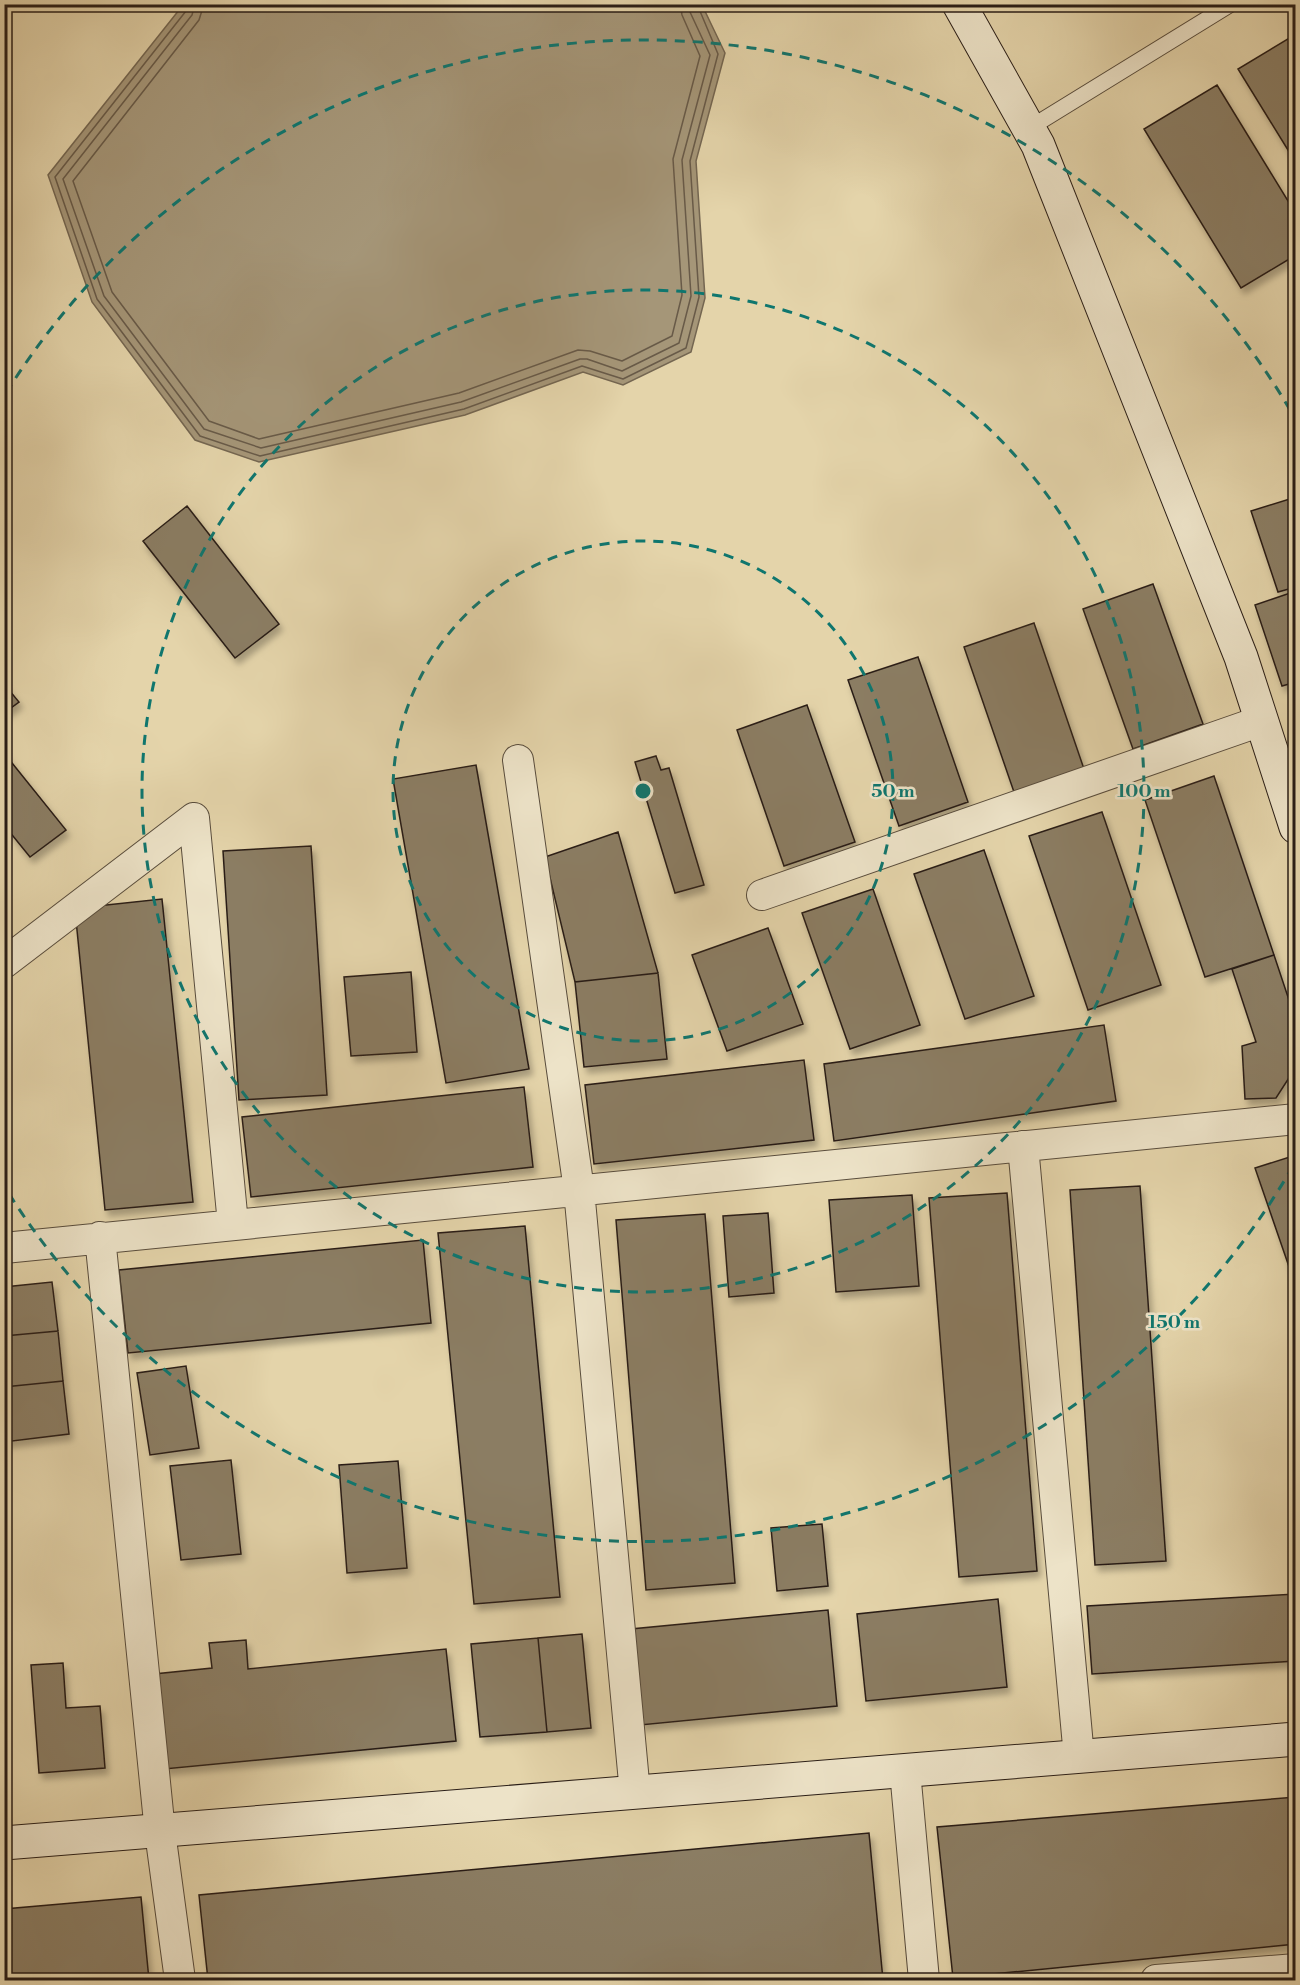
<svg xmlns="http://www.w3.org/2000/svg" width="1300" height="1985" viewBox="0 0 1300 1985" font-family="'Libre Bodoni',serif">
  <defs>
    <filter id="shadow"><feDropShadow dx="3.5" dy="6" stdDeviation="3" flood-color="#0004"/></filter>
  </defs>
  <rect width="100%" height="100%" fill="#e4d4aa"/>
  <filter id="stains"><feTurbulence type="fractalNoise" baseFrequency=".00333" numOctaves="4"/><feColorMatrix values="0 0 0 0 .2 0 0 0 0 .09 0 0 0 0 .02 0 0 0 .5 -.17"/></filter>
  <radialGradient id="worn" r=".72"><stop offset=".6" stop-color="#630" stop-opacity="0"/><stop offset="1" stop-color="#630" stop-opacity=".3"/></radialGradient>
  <path fill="#a59678" stroke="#746651" stroke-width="1.5" d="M183,5H702L725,53L696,161L705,298L691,352L623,385L583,372L465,415L259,462L195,440L92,302L48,175Z"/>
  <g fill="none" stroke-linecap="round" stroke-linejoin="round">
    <path stroke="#685a48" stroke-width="1.5" d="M187,4L186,11L55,177L97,299L200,436L260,456L464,409L582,366L623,379L686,348L699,297L690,161L718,54L697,4
      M195,4L192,15L63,179L104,296L204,429L261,448L461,402L580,359H587L622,371L679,343L691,296L682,160L710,55L690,12L689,4
      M204,4L199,20L73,181L112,292L209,421L259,439L459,393L578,350L590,351L622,361L672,336L682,295L673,159L700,56L682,15L680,4"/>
  </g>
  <path fill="#8b7d63" stroke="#2a1e17" stroke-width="1.5" filter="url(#shadow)" d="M1296,34V163L1238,69Z
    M1217,85L1296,214V255L1241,288L1144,129Z
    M1296,497V587L1278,592L1251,511Z
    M187,506L279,624L235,658L143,541Z
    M1153,584L1203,724L1133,749L1083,609Z
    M1296,591V682L1282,686L1255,605Z
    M1034,623L1084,769L1014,792L964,647Z
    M918,657L968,802L899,826L848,680Z
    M4,684L19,702L4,713Z
    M807,705L855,842L784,866L737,730Z
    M4,753L66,830L30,857L4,825Z
    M656,756L661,770L669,768L704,885L675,893L635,762Z
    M476,765L529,1069L446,1083L393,779Z
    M1214,776L1274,955L1205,977L1145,800Z
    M1102,812L1161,985L1088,1010L1029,836Z
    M618,832L658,973L575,982L545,857Z
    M311,846L327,1095L239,1100L223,851Z
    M984,850L1034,996L965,1019L914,874Z
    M873,889L920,1025L850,1049L802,913Z
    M162,899L193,1202L105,1210L76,920L97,906Z
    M768,928L803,1024L727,1051L692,955Z
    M1274,955L1296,1021V1067L1276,1098L1245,1099L1242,1046L1256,1042L1232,969Z
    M411,972L417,1052L351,1056L344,977Z
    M658,973L667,1059L584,1067L575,982Z
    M1104,1025L1116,1101L834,1141L824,1064Z
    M804,1060L814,1140L594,1164L585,1085Z
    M524,1087L533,1167L251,1197L242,1117Z
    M1296,1155V1287L1255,1168Z
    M1140,1186L1166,1561L1095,1565L1070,1190Z
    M1007,1193L1037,1571L959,1577L929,1198Z
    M912,1195L919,1286L836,1292L829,1200Z
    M768,1213L774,1293L729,1297L723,1216Z
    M705,1214L735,1583L646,1590L616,1220Z
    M525,1226L560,1597L474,1604L438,1233Z
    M423,1240L431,1323L128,1353L119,1270Z
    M52,1282L58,1331L4,1336V1287Z
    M58,1331L63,1381L4,1387V1336Z
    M186,1366L199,1448L150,1455L137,1373Z
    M63,1381L69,1434L4,1442V1387Z
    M231,1460L241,1554L181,1560L170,1466Z
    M398,1461L407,1568L347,1573L339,1465Z
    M822,1524L828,1586L777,1591L771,1528Z
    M1296,1594V1661L1092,1674L1087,1606Z
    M998,1599L1007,1687L866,1701L857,1614Z
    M828,1610L837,1706L640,1725L631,1629Z
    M582,1634L591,1728L547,1732L538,1638Z
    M538,1638L547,1732L480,1737L471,1644Z
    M246,1640L248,1669L446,1649L456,1741L164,1769L154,1674L212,1668L209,1643Z
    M63,1663L66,1708L100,1706L105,1768L39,1773L31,1665Z
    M1296,1797V1944L953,1978L937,1827Z
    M869,1833L883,1980H208L199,1895Z
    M141,1897L149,1980H4V1909Z"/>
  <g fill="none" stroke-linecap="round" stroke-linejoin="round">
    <g stroke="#584c3c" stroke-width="17">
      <path id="service" d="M1028,129L1231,4"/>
    </g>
    <g stroke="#584c3c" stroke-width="32">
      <path id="minor" d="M518,760L579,1190L635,1793
        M194,818L233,1224
        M762,895L1261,721
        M4,963L194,818
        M1023,1146L1079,1757
        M100,1237L160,1832L180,1980
        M4,1248L1296,1119
        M905,1771L924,1980
        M1156,1980L1296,1969"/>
    </g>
    <g stroke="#2a1e17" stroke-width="35">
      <path id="secondary" d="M959,4L1038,145L1241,657L1296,827
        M4,1843L1296,1739"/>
    </g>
    <use href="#service" stroke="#ede3c8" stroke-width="15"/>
    <use href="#minor" stroke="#ede3c8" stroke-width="30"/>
    <use href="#secondary" stroke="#ede3c8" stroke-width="33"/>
  </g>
  <g fill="none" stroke="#0f766e" stroke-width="3" stroke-dasharray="10 8">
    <circle cx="643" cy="791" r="250"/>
    <circle cx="643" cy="791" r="501"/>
    <path d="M1293 1166A751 751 0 0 1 6 1189M6 393A751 751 0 0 1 1293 415"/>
  </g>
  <circle cx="643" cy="791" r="9" fill="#0f766e" stroke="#ede3c8" stroke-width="3"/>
  <g font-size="18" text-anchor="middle" font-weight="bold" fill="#0f766e" stroke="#ede3c8" stroke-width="5" stroke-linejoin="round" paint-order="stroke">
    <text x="893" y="797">50 m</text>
    <text x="1144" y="797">100 m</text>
    <text x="1174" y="1328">150 m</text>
  </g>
  <rect width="1300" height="1985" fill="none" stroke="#e4d4aa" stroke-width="24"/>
  <rect x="6" y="6" width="1288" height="1973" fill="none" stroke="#2a1e17" stroke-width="3"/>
  <rect x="12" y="12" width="1276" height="1961" fill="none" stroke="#2a1e17" stroke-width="1.5"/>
  <rect width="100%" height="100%" filter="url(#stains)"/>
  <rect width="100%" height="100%" fill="url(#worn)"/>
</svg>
